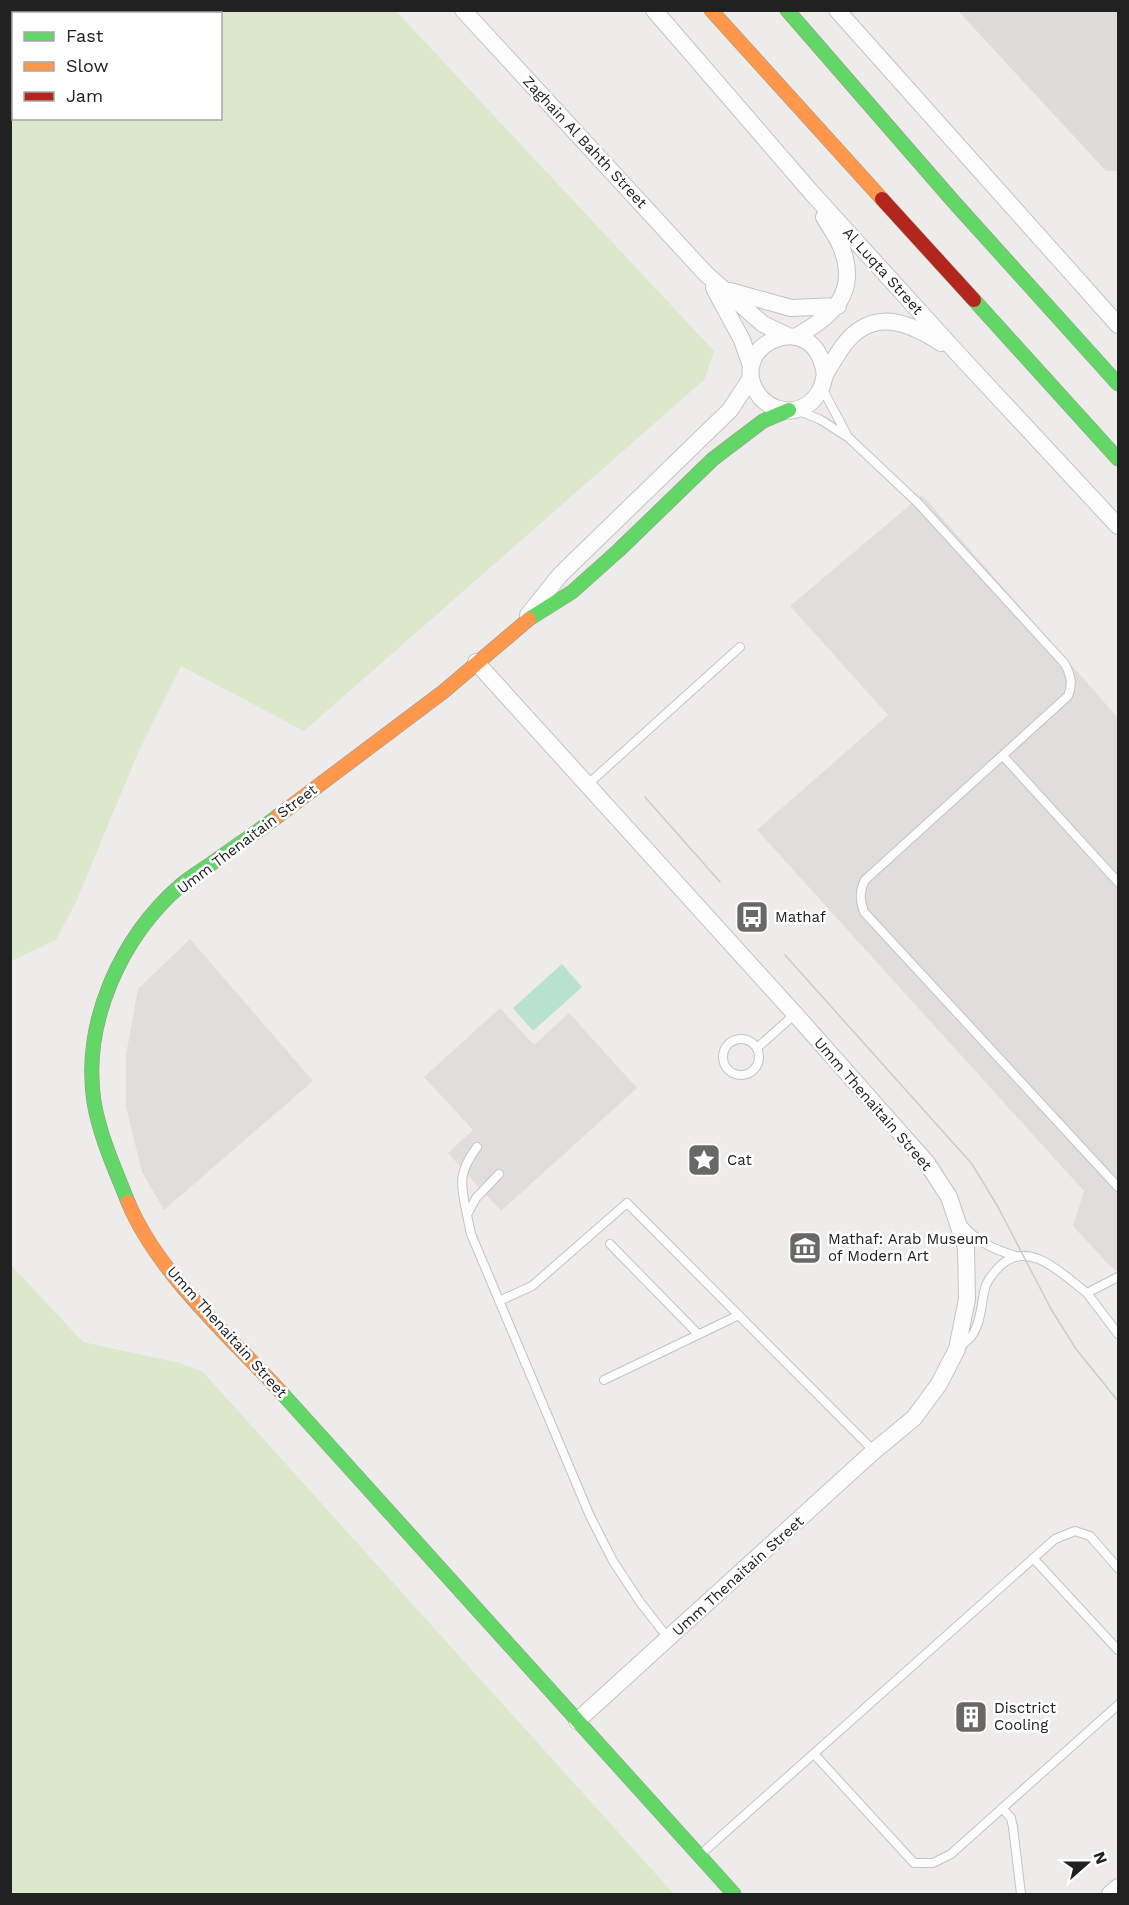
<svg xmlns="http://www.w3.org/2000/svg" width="1129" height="1905" viewBox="0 0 1129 1905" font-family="'Work Sans',sans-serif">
  <rect width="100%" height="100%" fill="#eeecea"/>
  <path fill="#dedcdb" d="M958,11H1118V171H1106Z"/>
  <path fill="#dbe8cc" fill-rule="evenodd" d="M10,11H396L714,351L705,379L304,731L181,666L137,755L76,902L56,940L11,961ZM14,14H220V118H14Z
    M11,1265L83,1342L180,1363L203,1372L674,1894H11Z"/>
  <path fill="#b9e1d0" d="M562,964L582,987L533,1031L513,1008Z"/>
  <path fill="#dfdedd" d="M922,495L1118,718V1272L1109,1265L1073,1226L1084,1191L757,830L888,715L790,606Z
    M190,939L313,1081L164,1210L142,1172L126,1107V1055L138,989Z
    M500,1008L534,1045L569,1013L637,1088L501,1211L448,1153L473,1130L424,1077Z"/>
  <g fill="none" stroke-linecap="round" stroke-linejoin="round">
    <g stroke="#c4c3c2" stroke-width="10">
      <path id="lane" d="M822,388L847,435
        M797,410L821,420L849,438L918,503L1065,664C1071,676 1073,684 1068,696L865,880C859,892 860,900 864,912L1118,1187
        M1003,756L1118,882
        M587,785L740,647
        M723 1057a18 18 0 1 1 36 0a18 18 0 1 1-36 0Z
        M757,1048L795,1014
        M499,1174L476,1198L467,1215L471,1234L590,1516L613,1561L640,1602L668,1638
        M467,1215C461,1184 457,1174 477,1147
        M963,1225C977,1242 995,1250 1016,1256
        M610,1244L698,1334
        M1087,1293L1118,1334
        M499,1301L532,1286L627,1203L874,1451
        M960,1347C964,1343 970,1339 973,1334C982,1320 981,1300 986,1285C989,1278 995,1271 1000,1266C1029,1238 1063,1275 1087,1293L1118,1277
        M604,1380L739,1315
        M1033,1558L1118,1650
        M814,1754L914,1863H933L951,1854L1118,1705
        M1002,1808L1011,1818L1013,1827L1021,1894
        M701,1854L1055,1539L1075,1531L1090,1536L1118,1568"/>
    </g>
    <g stroke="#c4c3c2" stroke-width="18">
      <path id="street" d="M463,10L706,274L763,324L786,335
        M654,10L811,192L959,355L1118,526
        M837,10L1118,325
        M714,288L742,340L751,366
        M730,291L791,308L838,306
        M795,337C831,317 859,295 842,249C838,238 830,227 824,217
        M825,376C816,300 719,348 761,398C769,407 782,412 794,410C805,408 814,401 819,392C823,386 823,381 825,375C828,368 833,362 837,355C865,308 901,317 941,343
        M528,615L560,575L730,410L751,378
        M476,662L795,1014L927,1163L949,1197L966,1248L967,1299L957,1349L939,1384L914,1418L874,1451L577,1721
        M1110,1894L1118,1887"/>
    </g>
    <g stroke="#969783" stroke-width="15">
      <path id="fast" d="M787,10L953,201L1118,384
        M974,300L1118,459
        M529,619L572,592L619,550L713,459L763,421L789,410
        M128,1202C115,1169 100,1137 94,1102C82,1022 121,937 181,885C190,877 201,871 211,864C233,848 256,833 278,816
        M280,1391L734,1894"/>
    </g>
    <g stroke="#969783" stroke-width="15">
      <path id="slow" d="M711,10L882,199
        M278,816L443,692L529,619
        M128,1202C157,1272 228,1335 280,1391"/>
    </g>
    <g stroke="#969783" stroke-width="15">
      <path id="jam" d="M882,199L974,300"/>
    </g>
    <use href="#lane" stroke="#fcfcfc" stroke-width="8"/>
    <use href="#street" stroke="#fcfcfc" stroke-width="16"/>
    <use href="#fast" stroke="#63d668" stroke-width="14"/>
    <use href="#slow" stroke="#ff974d" stroke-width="14"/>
    <use href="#jam" stroke="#b3261e" stroke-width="14"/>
    <path stroke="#cbcbcb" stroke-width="1.5" d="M645,797L720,882
      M785,955L972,1164L998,1207L1051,1309L1076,1349L1118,1401"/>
  </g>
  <defs>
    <g id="bus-square" transform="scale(1.725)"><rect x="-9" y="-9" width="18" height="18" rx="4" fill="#696867" stroke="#fff"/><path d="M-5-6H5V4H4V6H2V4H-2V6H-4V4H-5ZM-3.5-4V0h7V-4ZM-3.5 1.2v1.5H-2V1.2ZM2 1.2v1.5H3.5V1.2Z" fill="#fff"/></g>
    <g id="sight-square" transform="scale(1.725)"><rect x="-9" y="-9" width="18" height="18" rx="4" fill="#696867" stroke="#fff"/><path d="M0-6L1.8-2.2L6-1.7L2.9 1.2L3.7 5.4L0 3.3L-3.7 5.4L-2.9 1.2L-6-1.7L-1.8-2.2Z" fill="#fff"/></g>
    <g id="museum-square" transform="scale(1.725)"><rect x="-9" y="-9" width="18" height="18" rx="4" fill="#696867" stroke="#fff"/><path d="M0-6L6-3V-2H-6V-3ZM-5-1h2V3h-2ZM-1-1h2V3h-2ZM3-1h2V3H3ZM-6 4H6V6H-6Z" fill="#fff"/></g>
    <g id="building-square" transform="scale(1.725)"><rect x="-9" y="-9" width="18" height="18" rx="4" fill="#696867" stroke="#fff"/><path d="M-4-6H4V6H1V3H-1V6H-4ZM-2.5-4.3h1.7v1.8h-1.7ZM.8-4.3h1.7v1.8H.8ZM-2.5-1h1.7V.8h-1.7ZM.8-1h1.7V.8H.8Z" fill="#fff"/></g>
  </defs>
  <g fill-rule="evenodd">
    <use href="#bus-square" x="752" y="917"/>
    <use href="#sight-square" x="704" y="1160"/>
    <use href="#museum-square" x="805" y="1248"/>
    <use href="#building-square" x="971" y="1717"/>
  </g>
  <g text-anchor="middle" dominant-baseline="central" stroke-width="5" stroke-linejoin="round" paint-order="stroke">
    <g font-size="15" fill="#212121" stroke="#fff">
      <text transform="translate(585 142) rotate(47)">Zaghain Al Bahth Street</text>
      <text transform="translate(883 271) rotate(48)">Al Luqta Street</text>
      <text transform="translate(247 839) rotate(-37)">Umm Thenaitain Street</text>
      <text transform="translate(873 1104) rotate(49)">Umm Thenaitain Street</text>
      <text transform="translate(227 1332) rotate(48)">Umm Thenaitain Street</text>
      <text transform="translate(738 1576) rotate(-42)">Umm Thenaitain Street</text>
    </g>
    <g font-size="15" fill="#212121" stroke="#fff" text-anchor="start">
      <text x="775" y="917">Mathaf</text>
      <text x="727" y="1160">Cat</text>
      <text x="828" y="1239">Mathaf: Arab Museum<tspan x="828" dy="17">of Modern Art</tspan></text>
      <text x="994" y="1708">Disctrict<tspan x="994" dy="17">Cooling</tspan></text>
    </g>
  </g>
  <rect width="1129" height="1905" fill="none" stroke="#212121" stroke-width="24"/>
  <rect x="12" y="12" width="210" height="108" fill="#ffffff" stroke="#a6a6a6" stroke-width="1.5"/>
  <rect x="24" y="32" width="30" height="9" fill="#63d668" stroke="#a6a6a6" stroke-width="1.5"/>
  <text x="66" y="42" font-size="18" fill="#212121">Fast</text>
  <rect x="24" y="62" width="30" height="9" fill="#ff974d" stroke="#a6a6a6" stroke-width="1.5"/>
  <text x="66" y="72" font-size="18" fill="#212121">Slow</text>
  <rect x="24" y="92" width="30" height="9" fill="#b3261e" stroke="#a6a6a6" stroke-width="1.5"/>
  <text x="66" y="102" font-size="18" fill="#212121">Jam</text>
  <g transform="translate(1087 1863) rotate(69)" stroke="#ffffff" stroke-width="4.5" paint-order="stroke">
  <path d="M0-4.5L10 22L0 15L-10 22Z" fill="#212121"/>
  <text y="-9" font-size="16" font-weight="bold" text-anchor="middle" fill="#212121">N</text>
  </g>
</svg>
